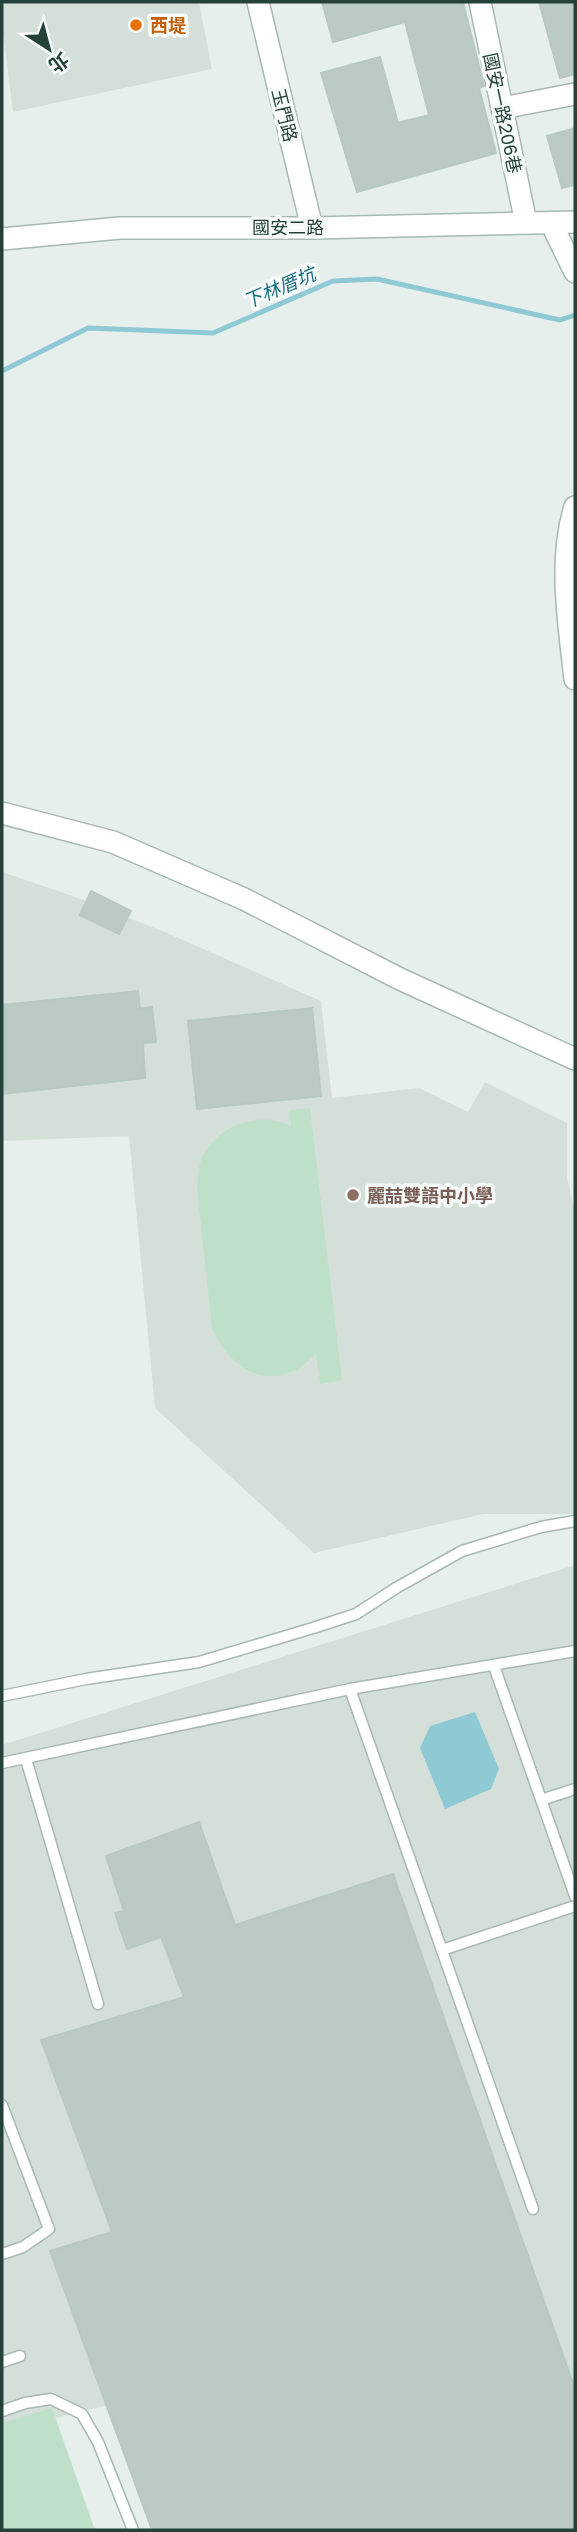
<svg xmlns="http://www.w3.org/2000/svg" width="577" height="2532" viewBox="0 0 577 2532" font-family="'Golos Text','Noto Sans TC',sans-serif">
  <rect width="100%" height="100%" fill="#e6efeb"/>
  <path fill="#d4dfda" d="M2,2H199L212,69L13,112L2,24Z
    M2,872L81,899L167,933L321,1001L332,1098L419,1088L468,1112L485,1082L567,1123V1177L575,1214V1514H483L314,1553L155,1408L129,1136L2,1141Z
    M575,1565V2530H161L119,2402L2,2432V1745Z"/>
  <path fill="#bfe0c8" d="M310,1108L342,1380L320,1384L316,1354C310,1358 305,1365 299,1368C261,1391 227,1363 212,1328L197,1189C198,1176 198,1163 205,1152C221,1124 263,1110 291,1127L289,1110Z
    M52,2408L95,2530H2V2423Z"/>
  <path fill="#8ec9d4" d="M475,1712L499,1769L491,1789L445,1809L420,1748L430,1726Z"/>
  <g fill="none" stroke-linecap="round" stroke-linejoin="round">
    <path stroke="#8ec9d4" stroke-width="5" d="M2,371L88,328L213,333L333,281L377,279L560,320L575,315"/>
  </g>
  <path fill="#bbcac4" stroke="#b8c9c2" stroke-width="2" d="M322,2H463L484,86L479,88L496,153L357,192L321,73L380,57L398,123L429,115L405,22L333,42Z
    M539,2H575V74L560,78Z
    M575,128V185L562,188L547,136Z
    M91,891L131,911L119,934L80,915Z
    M138,991L140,1009L152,1007L156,1042L143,1043L145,1078L2,1094V1005Z
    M312,1008L321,1096L197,1109L188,1021Z
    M199,1822L235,1925L393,1874L575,2389V2530H152L50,2251L112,2232L41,2040L184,1997L161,1937L127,1949L115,1913L124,1911L106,1856Z"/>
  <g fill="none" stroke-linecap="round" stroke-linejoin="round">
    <g stroke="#a8b8b2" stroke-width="13">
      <path id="service" d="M494,1666L575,1896
        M350,1689L533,2209
        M2,1696L86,1679L199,1662L313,1628L356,1614L396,1588L462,1551L541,1527L575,1521
        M26,1759L98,2004
        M2,1763L350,1689L575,1651
        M541,1800L575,1789
        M442,1950L575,1906
        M2,2105L49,2229L23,2247L2,2254
        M2,2362L20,2356
        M2,2411L25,2403L51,2399L82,2414L98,2442L133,2530"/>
    </g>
    <g stroke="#a8b8b2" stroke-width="24">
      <path id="minor" d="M480,2L526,223
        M502,108L575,94
        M2,813L113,842L244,899L400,979L575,1059"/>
    </g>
    <g stroke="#a8b8b2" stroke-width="24">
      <path id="tertiary" d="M258,2L312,228
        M551,223L575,272
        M2,239L120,228H312L575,222
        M575,507C558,560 569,624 575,679"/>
    </g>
    <use href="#service" stroke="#fff" stroke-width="10"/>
    <use href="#minor" stroke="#fff" stroke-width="21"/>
    <use href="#tertiary" stroke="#fff" stroke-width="21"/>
  </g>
  <circle fill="#e8710a" stroke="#f7fbf9" stroke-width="2.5" cx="136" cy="25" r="7"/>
  <circle fill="#8d6e63" stroke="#f7fbf9" stroke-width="2.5" cx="353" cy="1195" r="7"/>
  <g text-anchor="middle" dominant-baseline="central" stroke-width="7" stroke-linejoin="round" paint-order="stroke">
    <g font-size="18" font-weight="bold" fill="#c56008" stroke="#f7fbf9" text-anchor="start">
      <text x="150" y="25">西堤</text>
    </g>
    <g font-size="18" fill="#24423a" stroke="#f7fbf9">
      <text transform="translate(503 113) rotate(78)">國安一路206巷</text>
      <text transform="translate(285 115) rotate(76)">玉門路</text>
      <text x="288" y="227">國安二路</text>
    </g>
    <g font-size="18" font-weight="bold" fill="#785e54" stroke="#f7fbf9" text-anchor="start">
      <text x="367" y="1195">麗喆雙語中小學</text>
    </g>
    <g font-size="19" font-style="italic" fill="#1c6f80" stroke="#f7fbf9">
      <text transform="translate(279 287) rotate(-23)">下林厝坑</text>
    </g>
  </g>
  <rect width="577" height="2532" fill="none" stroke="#24423a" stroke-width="7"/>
  <g transform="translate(49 49) rotate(144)" stroke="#f7fbf9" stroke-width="5" paint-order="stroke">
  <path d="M0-5L12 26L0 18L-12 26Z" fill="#24423a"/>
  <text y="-10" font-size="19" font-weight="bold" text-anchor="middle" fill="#24423a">北</text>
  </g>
</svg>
